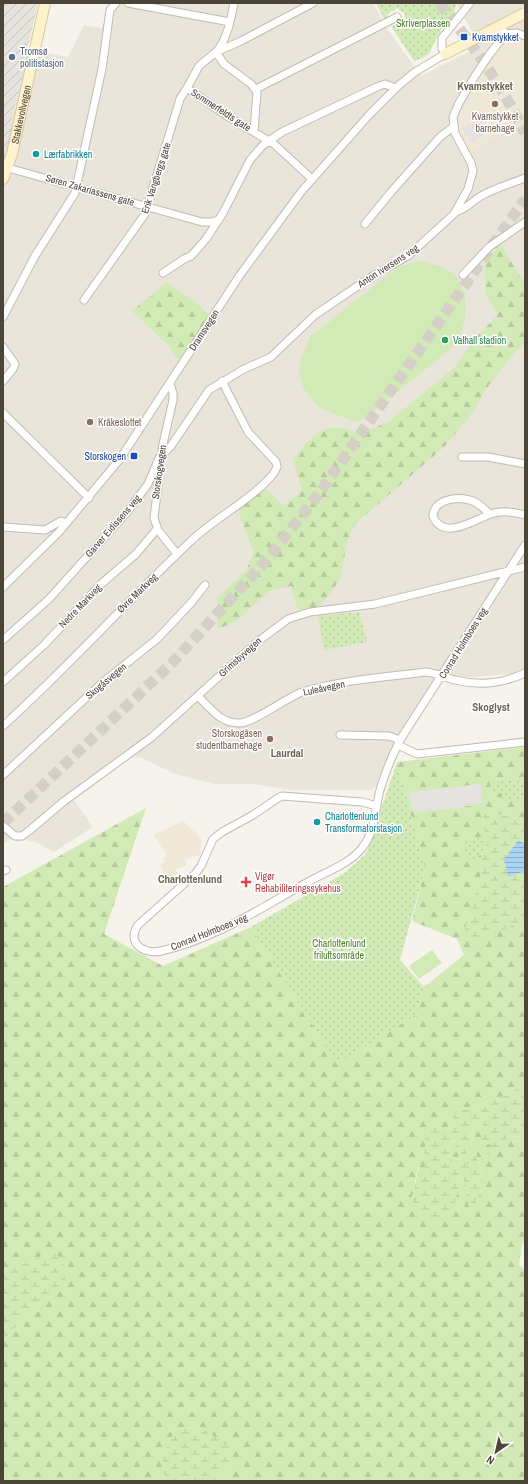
<svg xmlns="http://www.w3.org/2000/svg" width="528" height="1484" viewBox="0 0 528 1484" font-family="'Archivo Narrow',sans-serif">
  <defs>
    <pattern id="industrial-furrows" width="10" height="10" patternUnits="userSpaceOnUse"><rect width="10" height="10" fill="#e6e2dd"/><path d="M-1 1l2-2M0 10L10 0M9 11l2-2" fill="none" stroke="#c7c3be"/></pattern>
    <pattern id="forest-firs" width="22" height="20" patternUnits="userSpaceOnUse"><rect width="22" height="20" fill="#d2eab5"/><path d="M5 1l3.5 6h-7zM16 11l3.5 6h-7z" fill="#b6ca9c"/></pattern>
    <pattern id="wetland-marsh" width="20" height="14" patternUnits="userSpaceOnUse"><rect width="20" height="14" fill="#d2eab5"/><path d="M1 5h8M5 5V1M11 12h8M15 12V8" fill="none" stroke="#b6ca9c"/></pattern>
    <pattern id="park-dots" width="8" height="8" patternUnits="userSpaceOnUse"><rect width="8" height="8" fill="#d2eab5"/><path d="M2 2h.1M6 6h.1" fill="none" stroke="#b6ca9c" stroke-width="1.8" stroke-linecap="round"/></pattern>
    <pattern id="water-rules" width="6" height="5" patternUnits="userSpaceOnUse"><rect width="6" height="5" fill="#a9d4f2"/><path d="M0 2.5h6" fill="none" stroke="#8caec5"/></pattern>
  </defs>
  <rect width="100%" height="100%" fill="#f6f3ec"/>
  <path fill="#eae5da" d="M110,3H373L386,27L421,76L480,46L456,3H525V673L443,679L397,744L383,782L370,790H293L253,784H215L175,774L140,757L124,759L93,782L74,800L93,827L54,852L36,842L24,840L16,841L10,839L3,845V169L15,138L12,115L30,50L68,57L84,25L102,28Z"/>
  <path fill="url(#industrial-furrows)" d="M3,3H38L28,46L30,50L12,115L15,138L3,169Z"/>
  <path fill="#efe8d6" d="M520,37L525,42V117L470,154L455,123L476,81L500,45Z
    M183,821L201,838V853L200,855L185,859L187,865L176,869L177,874L165,878L160,864L165,862L163,859L167,855L153,835Z"/>
  <path fill="#d2eab5" d="M419,261L439,266L453,273L458,279L464,293L466,307L465,320L457,344L358,423L327,411L317,405L304,389L300,376L299,365L310,337L388,275L401,266Z
    M432,950L442,963L419,979L409,966Z"/>
  <path fill="url(#forest-firs)" d="M501,245L525,284V344L514,353L489,385L468,419L443,448L356,523L348,539L340,580L316,611L298,610L291,586L271,590L236,621L218,629L217,598L246,570L254,553L240,516L239,504L261,484L284,506L302,491L293,459C315,433 324,418 360,434L388,422L455,367L476,337L498,315L486,295L485,261Z
    M167,282L199,305L209,315L181,358L178,359L168,345L132,311Z
    M525,747V817L517,818L483,811L486,846L480,865L481,879L476,899L524,922L525,921V1083L509,1094L455,1113L447,1132L424,1169L418,1167L412,1198L461,1178L447,1148L456,1140L470,1210C486,1189 484,1177 476,1153L467,1166L466,1152L473,1140L470,1132L485,1118L508,1136L525,1137V1241L522,1245L519,1264L525,1270V1481H214L228,1469L202,1429L177,1428L165,1451L170,1480L188,1481H3V1341L37,1303L59,1293L53,1252L3,1271V887L146,808L104,934L163,966L251,927L337,1063L417,1014L424,987L464,955L457,939L412,921L425,868L397,762Z"/>
  <path fill="url(#wetland-marsh)" d="M483,811L517,818L525,817V844L517,840L524,872L525,871V921L468,943L465,928L481,879L480,865L486,846Z
    M525,1083V1137L508,1136L489,1159L485,1157L491,1145L481,1143L484,1119L470,1132L473,1140L466,1152L467,1165L476,1153C484,1178 486,1189 470,1211L455,1140L447,1148L461,1178L455,1202L435,1224L415,1211L412,1198L419,1167L424,1168L426,1129L435,1122L447,1132L455,1113L509,1094Z
    M53,1252L63,1259L65,1282L59,1293L37,1303L3,1341V1271Z
    M177,1428L202,1429L230,1446L228,1469L214,1481L170,1480L161,1471L165,1451Z"/>
  <path fill="url(#park-dots)" d="M376,3H457L454,11L456,13C449,20 443,27 438,35C429,50 435,55 414,61L391,26L401,25L404,21L405,14L397,8L389,13L385,20Z
    M359,612L367,642L324,650L318,616Z
    M397,762L425,868L400,960L424,987L417,1014L337,1064L251,927L346,872L366,854Z
    M525,779V799L502,801V793L491,794L490,783Z
    M480,837C489,844 482,854 475,860L467,859L463,853V846L468,842Z"/>
  <path fill="#e5e3e0" d="M479,117L488,131L472,143L462,129Z
    M481,784L482,803L457,808L413,812L408,792Z"/>
  <path fill="url(#water-rules)" d="M518,840L525,844V871L508,877L504,860Z"/>
  <g fill="none" stroke-linecap="round" stroke-linejoin="round">
    <path stroke="#d4d0c8" stroke-width="11" stroke-dasharray="11 5.5" stroke-linecap="butt" d="M439,3C472,43 502,86 525,133
      M3,823L173,662L270,556L320,492L525,199"/>
    <g stroke="#c2bbae" stroke-width="9">
      <path id="street" d="M128,3L230,22
        M234,3C231,19 227,40 216,52L224,64L251,84L257,92L254,131
        M505,34L517,33L525,36
        M256,89L397,17
        M8,168L202,222H211L218,220
        M312,179L274,144L227,116L187,88L199,66L216,52L241,41L313,3
        M455,212C467,209 471,202 481,196C495,188 510,184 525,178
        M365,224L391,192L440,137L453,127
        M163,273L184,259L191,256L206,239L223,213L250,160L263,145L282,132L379,86L385,84L395,88
        M463,275L489,247L525,222
        M84,300L145,214L180,99L187,88
        M3,317L35,256L75,193L102,69L110,10L116,3
        M3,347L15,364L13,369L3,381
        M170,384L173,393V400L163,444L154,518L158,530L177,554
        M3,413L89,498
        M462,457H488L525,464
        M490,514C485,510 481,505 475,502C462,496 434,497 433,516C443,542 475,519 491,514C502,510 514,512 525,515
        M3,527L45,530L61,521L67,523
        M3,587L59,532L120,459L240,275L301,192L369,115L398,86L415,72L445,54L442,48V38L470,3
        M3,640L49,599L128,511L148,484L159,458L171,446L209,390L244,369L271,357L315,315L368,279L409,255L454,214L468,189L473,171L471,163L455,133L453,117L459,103L475,76L489,55L504,36V32L500,25
        M3,682L44,645L101,584L136,554L157,529
        M198,696C210,708 221,724 240,723C253,723 286,698 302,692C342,680 385,677 426,672C437,673 445,678 455,680C479,686 504,683 525,673
        M3,726C68,667 127,601 192,540C215,518 254,498 274,473L277,467L276,462L248,432L222,381
        M340,735L389,736L400,740
        M398,745L417,754L525,742
        M3,775L102,683L157,639L191,603L205,585
        M377,806L362,802L282,796L278,798L253,815L222,832L213,839L201,866L195,874L138,925C126,943 144,955 161,951C213,940 261,908 306,883C323,873 350,864 362,848C375,832 375,810 380,790C385,773 392,756 400,740L525,545
        M3,826L15,836H22L30,830L63,802L152,737L256,643L288,619L310,612L375,604L525,567
        M3,871L6,870"/>
    </g>
    <g stroke="#d6c79b" stroke-width="12">
      <g id="secondary">
        <path d="M445,54L525,13"/>
        <path id="s1" d="M3,179L12,154L45,3"/>
      </g>
    </g>
    <use href="#street" stroke="#fff" stroke-width="7"/>
    <use href="#secondary" stroke="#fff3cd" stroke-width="10"/>
  </g>
  <g fill="#1a4fb4" stroke="#fff" stroke-width="1.5">
    <rect x="460" y="33" width="8" height="8" rx="2"/>
    <rect x="130" y="452" width="8" height="8" rx="2"/>
  </g>
  <circle fill="#5c6f8a" stroke="#fff" stroke-width="1.5" cx="12" cy="57" r="4"/>
  <g fill="#8d6e63" stroke="#fff" stroke-width="1.5">
    <circle cx="495" cy="104" r="4"/>
    <circle cx="90" cy="422" r="4"/>
    <circle cx="270" cy="739" r="4"/>
  </g>
  <g fill="#0f9aa8" stroke="#fff" stroke-width="1.5">
    <circle cx="36" cy="154" r="4"/>
    <circle cx="317" cy="822" r="4"/>
  </g>
  <circle fill="#2e9e5b" stroke="#fff" stroke-width="1.5" cx="445" cy="340" r="4"/>
  <path fill="#e0444e" stroke="#fff" stroke-width="1.5" d="M244 876h4v4h4v4h-4v4h-4v-4h-4v-4h4z"/>
  <g text-anchor="middle" dominant-baseline="central" stroke-width="3" stroke-linejoin="round" paint-order="stroke">
    <g font-size="10" fill="#4a7f2a" stroke="#fff">
      <text x="423" y="23">Skriverplassen</text>
      <text x="339" y="943">Charlottenlund<tspan x="339" dy="12">friluftsområde</tspan></text>
    </g>
    <g font-size="10" fill="#164399" stroke="#fff" text-anchor="start">
      <text x="472" y="37">Kvamstykket</text>
      <text x="126" y="456" text-anchor="end">Storskogen</text>
    </g>
    <g font-size="10" fill="#4e5e75" stroke="#fff" text-anchor="start">
      <text x="20" y="51">Tromsø<tspan x="20" dy="12">politistasjon</tspan></text>
    </g>
    <g font-size="10" fill="#4b4439" stroke="#fff">
      <text transform="translate(221 110) rotate(33)">Sommerfeldts gate</text>
      <text stroke="none"><textPath href="#s1" startOffset="67">Stakkevollvegen</textPath></text>
      <text transform="translate(156 178) rotate(-72)">Erik Vangbergs gate</text>
      <text transform="translate(90 190) rotate(16)">Søren Zakariassens gate</text>
      <text transform="translate(388 266) rotate(-33)">Anton Iversens veg</text>
      <text transform="translate(204 330) rotate(-57)">Dramsvegen</text>
      <text transform="translate(159 472) rotate(-82)">Storskogvegen</text>
      <text transform="translate(113 526) rotate(-49)">Garver Eidissens veg</text>
      <text transform="translate(137 593) rotate(-44)">Øvre Markveg</text>
      <text transform="translate(80 606) rotate(-46)">Nedre Markveg</text>
      <text transform="translate(463 643) rotate(-58)">Conrad Holmboes veg</text>
      <text transform="translate(240 657) rotate(-42)">Grimsbyvegen</text>
      <text transform="translate(106 681) rotate(-40)">Skogåsvegen</text>
      <text transform="translate(324 688) rotate(-12)">Luleåvegen</text>
      <text transform="translate(209 932) rotate(-22)">Conrad Holmboes veg</text>
    </g>
    <g font-size="10" fill="#785e54" stroke="#fff">
      <text x="495" y="116">Kvamstykket<tspan x="495" dy="12">barnehage</tspan></text>
      <text x="98" y="422" text-anchor="start">Kråkeslottet</text>
      <text x="262" y="733" text-anchor="end">Storskogåsen<tspan x="262" dy="12">studentbarnehage</tspan></text>
    </g>
    <g font-size="10" fill="#0d838f" stroke="#fff" text-anchor="start">
      <text x="44" y="154">Lærfabrikken</text>
      <text x="325" y="816">Charlottenlund<tspan x="325" dy="12">Transformatorstasjon</tspan></text>
    </g>
    <g font-size="10" fill="#27864d" stroke="#fff" text-anchor="start">
      <text x="453" y="340">Valhall stadion</text>
    </g>
    <g font-size="10" fill="#be3a42" stroke="#fff" text-anchor="start">
      <text x="255" y="876">Vigør<tspan x="255" dy="12">Rehabiliteringssykehus</tspan></text>
    </g>
    <g font-size="11" font-weight="bold" fill="#6e6250" stroke="#fff">
      <text x="485" y="86">Kvamstykket</text>
      <text x="491" y="707">Skoglyst</text>
      <text x="287" y="753">Laurdal</text>
      <text x="190" y="879">Charlottenlund</text>
    </g>
  </g>
  <rect width="528" height="1484" fill="none" stroke="#4b4439" stroke-width="8"/>
  <g transform="translate(496 1452) rotate(214)" stroke="#ffffff" stroke-width="3" paint-order="stroke">
  <path d="M0-3L7 15L0 10L-7 15Z" fill="#4b4439"/>
  <text y="-6" font-size="11" font-weight="bold" text-anchor="middle" fill="#4b4439">N</text>
  </g>
</svg>
